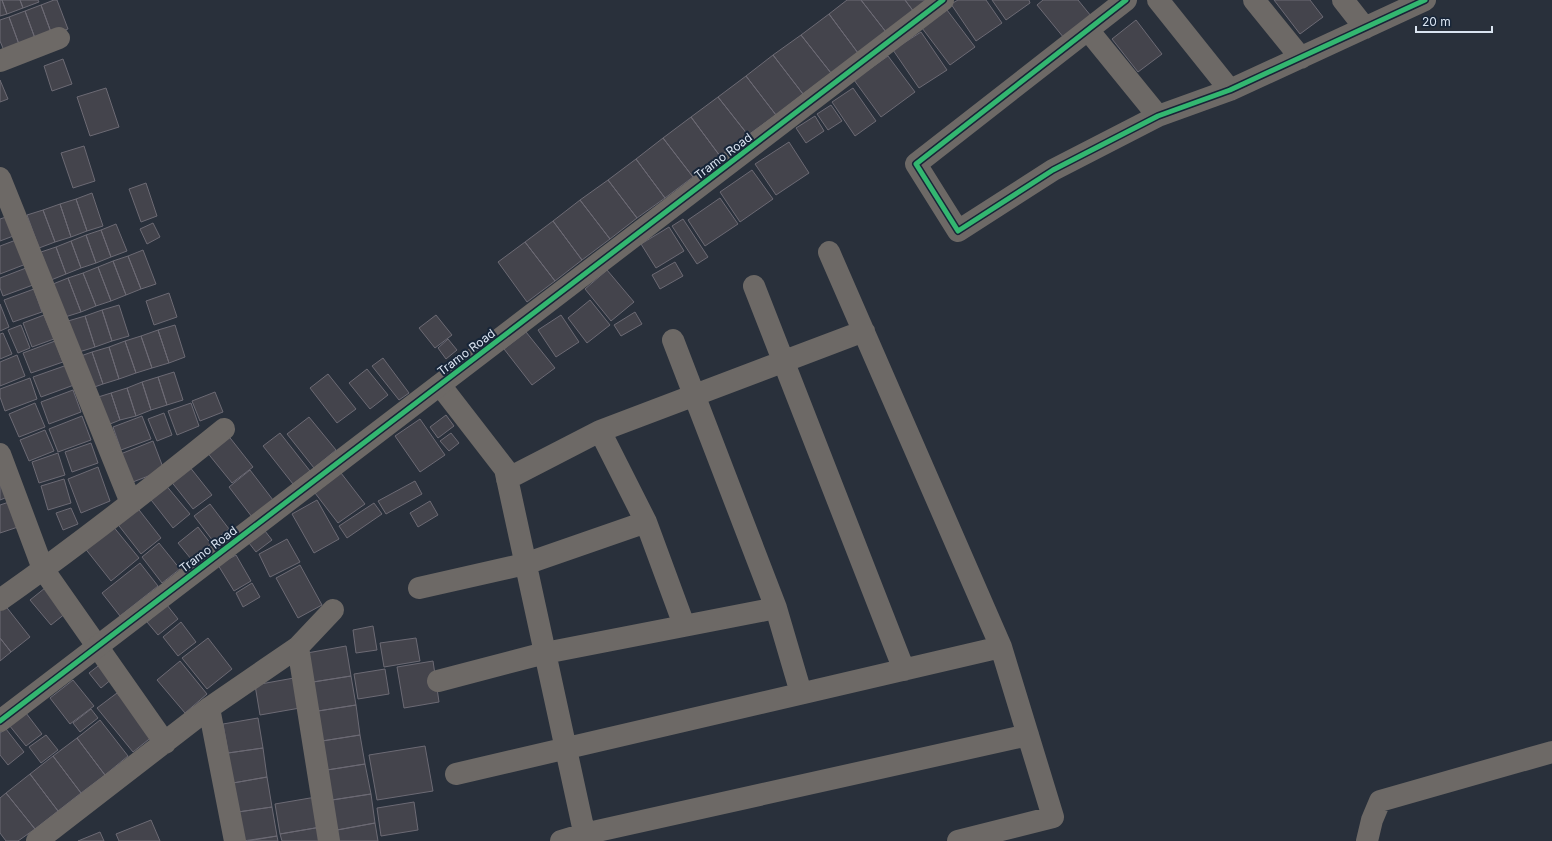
<svg xmlns="http://www.w3.org/2000/svg" width="1552" height="841" viewBox="0 0 1552 841" font-family="Inter,sans-serif">
  <rect width="100%" height="100%" fill="#29303b"/>
  <path fill="#44444c" stroke="#6c6a74" d="M0,0H2L7,14L0,16Z
    M2,0H20L23,8L7,14Z
    M20,0H38L39,2L23,8Z
    M54,0H57L68,29L52,35L41,5Z
    M847,0H861L886,32L858,53L829,14Z
    M861,0H905L914,12L886,32Z
    M905,0H929L914,12Z
    M958,0H986L1002,23L976,41L951,4Z
    M992,0H1029L1030,3L1006,20Z
    M1043,0H1078L1091,16L1064,38L1037,5Z
    M1274,0H1310L1323,17L1300,34Z
    M41,5L52,35L36,41L25,11Z
    M947,10L975,47L950,65L922,28Z
    M25,11L36,41L20,47L9,17Z
    M829,14L858,53L831,73L801,35Z
    M9,17L20,47L5,53L0,41V20Z
    M1136,20L1162,54L1138,72L1112,39Z
    M921,32L947,70L919,88L893,50Z
    M801,35L831,73L803,94L773,55Z
    M773,55L803,94L776,115L746,76Z
    M888,56L915,92L881,117L854,80Z
    M63,59L72,84L52,91L44,66Z
    M746,76L776,115L748,135L718,97Z
    M0,80L8,99L0,102Z
    M106,88L119,127L90,136L77,97Z
    M853,88L876,121L855,136L832,102Z
    M718,97L748,135L720,156L691,117Z
    M831,105L842,121L828,130L817,114Z
    M815,116L824,131L806,143L796,128Z
    M691,117L720,156L693,177L663,138Z
    M663,138L693,177L665,198L636,159Z
    M789,142L809,173L776,195L755,164Z
    M84,146L95,181L73,188L61,153Z
    M636,159L665,198L637,218L608,180Z
    M752,170L773,199L740,222L720,192Z
    M608,180L637,218L610,239L580,200Z
    M146,183L157,216L141,222L129,189Z
    M92,193L103,226L87,231L76,199Z
    M720,198L738,224L705,246L688,220Z
    M76,199L87,231L71,237L60,204Z
    M580,200L610,239L582,260L553,221Z
    M60,204L71,237L55,242L43,210Z
    M43,210L55,242L39,248L27,215Z
    M9,216L16,235L0,241V219Z
    M683,219L708,257L697,264L672,226Z
    M553,221L582,260L555,281L525,242Z
    M153,223L160,237L147,244L140,229Z
    M116,224L127,251L111,257L101,230Z
    M669,227L684,251L656,268L641,244Z
    M101,230L111,257L96,263L86,235Z
    M86,235L96,263L81,268L71,241Z
    M16,240L26,264L0,274V246Z
    M71,241L81,268L66,274L56,247Z
    M525,242L555,281L527,302L498,262Z
    M56,247L66,274L51,280L41,252Z
    M143,250L156,284L141,289L128,256Z
    M128,256L141,289L126,295L113,261Z
    M113,261L126,295L111,301L98,267Z
    M675,262L683,276L660,289L652,275Z
    M98,267L111,301L96,306L83,273Z
    M26,268L33,285L3,296L0,288V278Z
    M607,270L634,302L611,321L585,289Z
    M83,273L96,306L81,312L68,278Z
    M68,278L81,312L65,317L53,284Z
    M34,289L42,312L13,322L4,300Z
    M169,293L177,317L154,325L146,301Z
    M590,300L610,325L587,343L568,318Z
    M0,304L9,327L0,331Z
    M119,305L129,336L112,341L102,310Z
    M102,310L112,341L95,347L85,316Z
    M635,312L642,324L621,336L614,325Z
    M44,315L54,339L32,347L23,323Z
    M436,315L452,335L435,348L419,328Z
    M561,315L579,342L556,357L538,330Z
    M85,316L95,347L79,352L68,321Z
    M21,325L30,348L18,353L8,330Z
    M175,325L185,357L169,363L158,330Z
    M158,330L169,363L152,368L141,336Z
    M526,332L555,368L532,385L504,349Z
    M3,333L12,354L0,359V334Z
    M141,336L152,368L136,373L125,341Z
    M448,339L457,350L446,359L438,348Z
    M55,341L63,362L31,373L23,353Z
    M125,341L136,373L119,379L109,347Z
    M109,347L119,379L103,384L92,352Z
    M92,352L103,384L86,390L75,358Z
    M17,355L25,376L0,386V362Z
    M383,358L409,393L399,400L372,366Z
    M67,365L74,385L41,397L33,377Z
    M367,369L388,395L370,409L349,383Z
    M174,372L183,400L167,405L158,377Z
    M328,374L356,409L337,423L310,388Z
    M158,377L167,405L151,410L142,382Z
    M30,378L37,399L5,411L0,397V389Z
    M142,382L151,410L136,416L127,388Z
    M127,388L136,416L120,420L111,393Z
    M73,390L81,412L49,424L41,402Z
    M215,392L223,412L200,421L192,401Z
    M111,393L120,420L105,426L95,398Z
    M35,403L45,427L19,437L9,414Z
    M191,403L199,426L177,435L168,411Z
    M164,413L172,435L157,441L148,419Z
    M446,415L454,426L438,438L430,427Z
    M82,416L91,440L58,452L49,429Z
    M142,416L151,439L121,450L113,427Z
    M309,417L336,450L314,468L287,434Z
    M420,419L445,455L420,472L395,436Z
    M45,430L54,451L29,461L20,440Z
    M280,433L310,471L293,484L263,446Z
    M451,433L459,443L449,451L440,441Z
    M227,434L253,467L232,483L206,451Z
    M153,441L164,470L125,485L113,457Z
    M91,443L98,463L72,472L65,452Z
    M58,453L65,475L39,483L32,462Z
    M189,466L212,495L193,509L170,480Z
    M98,467L110,501L81,513L68,479Z
    M250,470L273,500L252,517L229,487Z
    M0,472L10,496L0,500Z
    M341,473L365,504L338,523L315,493Z
    M64,479L71,503L48,510L41,486Z
    M415,481L422,494L386,514L378,501Z
    M164,483L190,514L173,528L148,496Z
    M317,500L339,539L314,553L292,514Z
    M12,501L21,526L0,533V505Z
    M430,501L438,515L418,527L410,513Z
    M374,503L382,514L347,538L339,526Z
    M210,504L229,529L213,541L194,516Z
    M136,506L161,538L141,554L116,522Z
    M71,508L78,524L63,530L56,513Z
    M112,525L139,558L111,581L84,547Z
    M198,527L211,544L191,559L178,543Z
    M265,531L272,540L256,552L249,543Z
    M287,539L300,562L270,577L259,554Z
    M159,543L180,569L162,583L142,557Z
    M236,555L251,581L234,591L218,565Z
    M140,563L158,586L120,616L102,593Z
    M300,565L322,605L298,618L276,578Z
    M252,583L260,597L243,607L236,593Z
    M45,588L66,613L51,625L30,600Z
    M4,604L30,637L11,652L0,638V607Z
    M167,605L178,619L158,635L147,622Z
    M181,622L196,642L178,656L163,637Z
    M373,626L377,650L356,653L353,630Z
    M0,638L11,652L0,661Z
    M208,638L232,669L207,689L182,658Z
    M416,638L420,661L384,667L380,643Z
    M346,646L351,676L313,682L307,653Z
    M180,661L207,694L185,713L157,680Z
    M433,661L439,702L404,708L397,667Z
    M102,663L113,678L101,688L89,673Z
    M385,669L389,694L358,699L354,674Z
    M351,676L356,705L318,711L313,682Z
    M294,678L300,708L260,715L255,685Z
    M73,680L94,706L70,724L50,698Z
    M117,693L153,736L133,752L97,708Z
    M356,705L360,735L322,741L318,711Z
    M91,709L98,718L80,732L73,723Z
    M26,713L42,734L26,746L9,725Z
    M258,718L263,748L228,753L223,724Z
    M100,720L128,756L105,775L77,738Z
    M6,729L24,752L8,765L0,755V733Z
    M46,735L58,750L41,763L29,747Z
    M360,735L365,764L327,770L322,741Z
    M77,738L105,775L81,793L53,756Z
    M425,746L433,791L377,800L369,755Z
    M263,748L267,777L233,783L228,753Z
    M53,756L81,793L58,811L30,774Z
    M365,764L371,794L332,800L327,770Z
    M30,774L58,811L35,829L6,793Z
    M267,777L272,807L238,812L233,783Z
    M6,793L35,829L18,841H6L0,833V798Z
    M371,794L375,823L337,830L332,800Z
    M316,797L321,827L280,834L275,804Z
    M414,802L418,830L381,836L377,808Z
    M272,807L277,836L243,841L238,812Z
    M151,820L160,841H119L116,834Z
    M375,823L378,841H339L337,830Z
    M321,827L323,841H282L280,834Z
    M100,832L104,841H78Z
    M277,836L278,841H248Z"/>
  <g fill="none" stroke-linecap="round" stroke-linejoin="round">
    <path stroke="#6d6966" stroke-width="22" d="M1126,0L916,164L958,231L1053,170L1158,116L1230,90L1425,0
      M1158,0L1230,90
      M1254,0L1301,58
      M1343,0L1365,28
      M1088,30L1158,116
      M0,61L59,38
      M0,178L131,503
      M829,252L1001,647L1053,817L958,841
      M754,286L904,670
      M440,385L505,469L586,841
      M600,431L864,331
      M0,454L43,569L165,743
      M646,522L684,625
      M419,588L525,564L646,522L600,431L507,479
      M0,600C77,546 151,488 224,429
      M776,608L801,693
      M298,647L329,841
      M438,681L545,653L776,608L673,340
      M209,708L235,841
      M456,774L1001,647
      M37,841L209,708L298,647L333,610
      M561,841L584,834L1028,735
      M1367,841L1372,820L1380,801L1552,752"/>
    <path stroke="#6d6966" stroke-width="22" d="M0,721L943,0"/>
    <g stroke="#172538" stroke-width="8">
      <path id="cycleway" d="M1126,0L916,164L958,231L1053,170L1158,116L1230,90L1425,0
        M0,721L943,0"/>
    </g>
    <use href="#cycleway" stroke="#33b770" stroke-width="5"/>
  </g>
  <g text-anchor="middle" dominant-baseline="central" stroke-width="4" stroke-linejoin="round" paint-order="stroke">
    <g font-size="12" fill="#dae4f1" stroke="#172538">
      <text transform="translate(723 156) rotate(-37)">Tramo Road</text>
      <text transform="translate(466 352) rotate(-37)">Tramo Road</text>
      <text transform="translate(208 549) rotate(-37)">Tramo Road</text>
    </g>
  </g>
  <path d="M1416 26v6h76v-6" fill="none" stroke="#dae4f1" stroke-width="2"/>
  <text x="1422" y="26" font-size="12" fill="#dae4f1" stroke="#172538" stroke-width="3" paint-order="stroke">20 m</text>
</svg>
